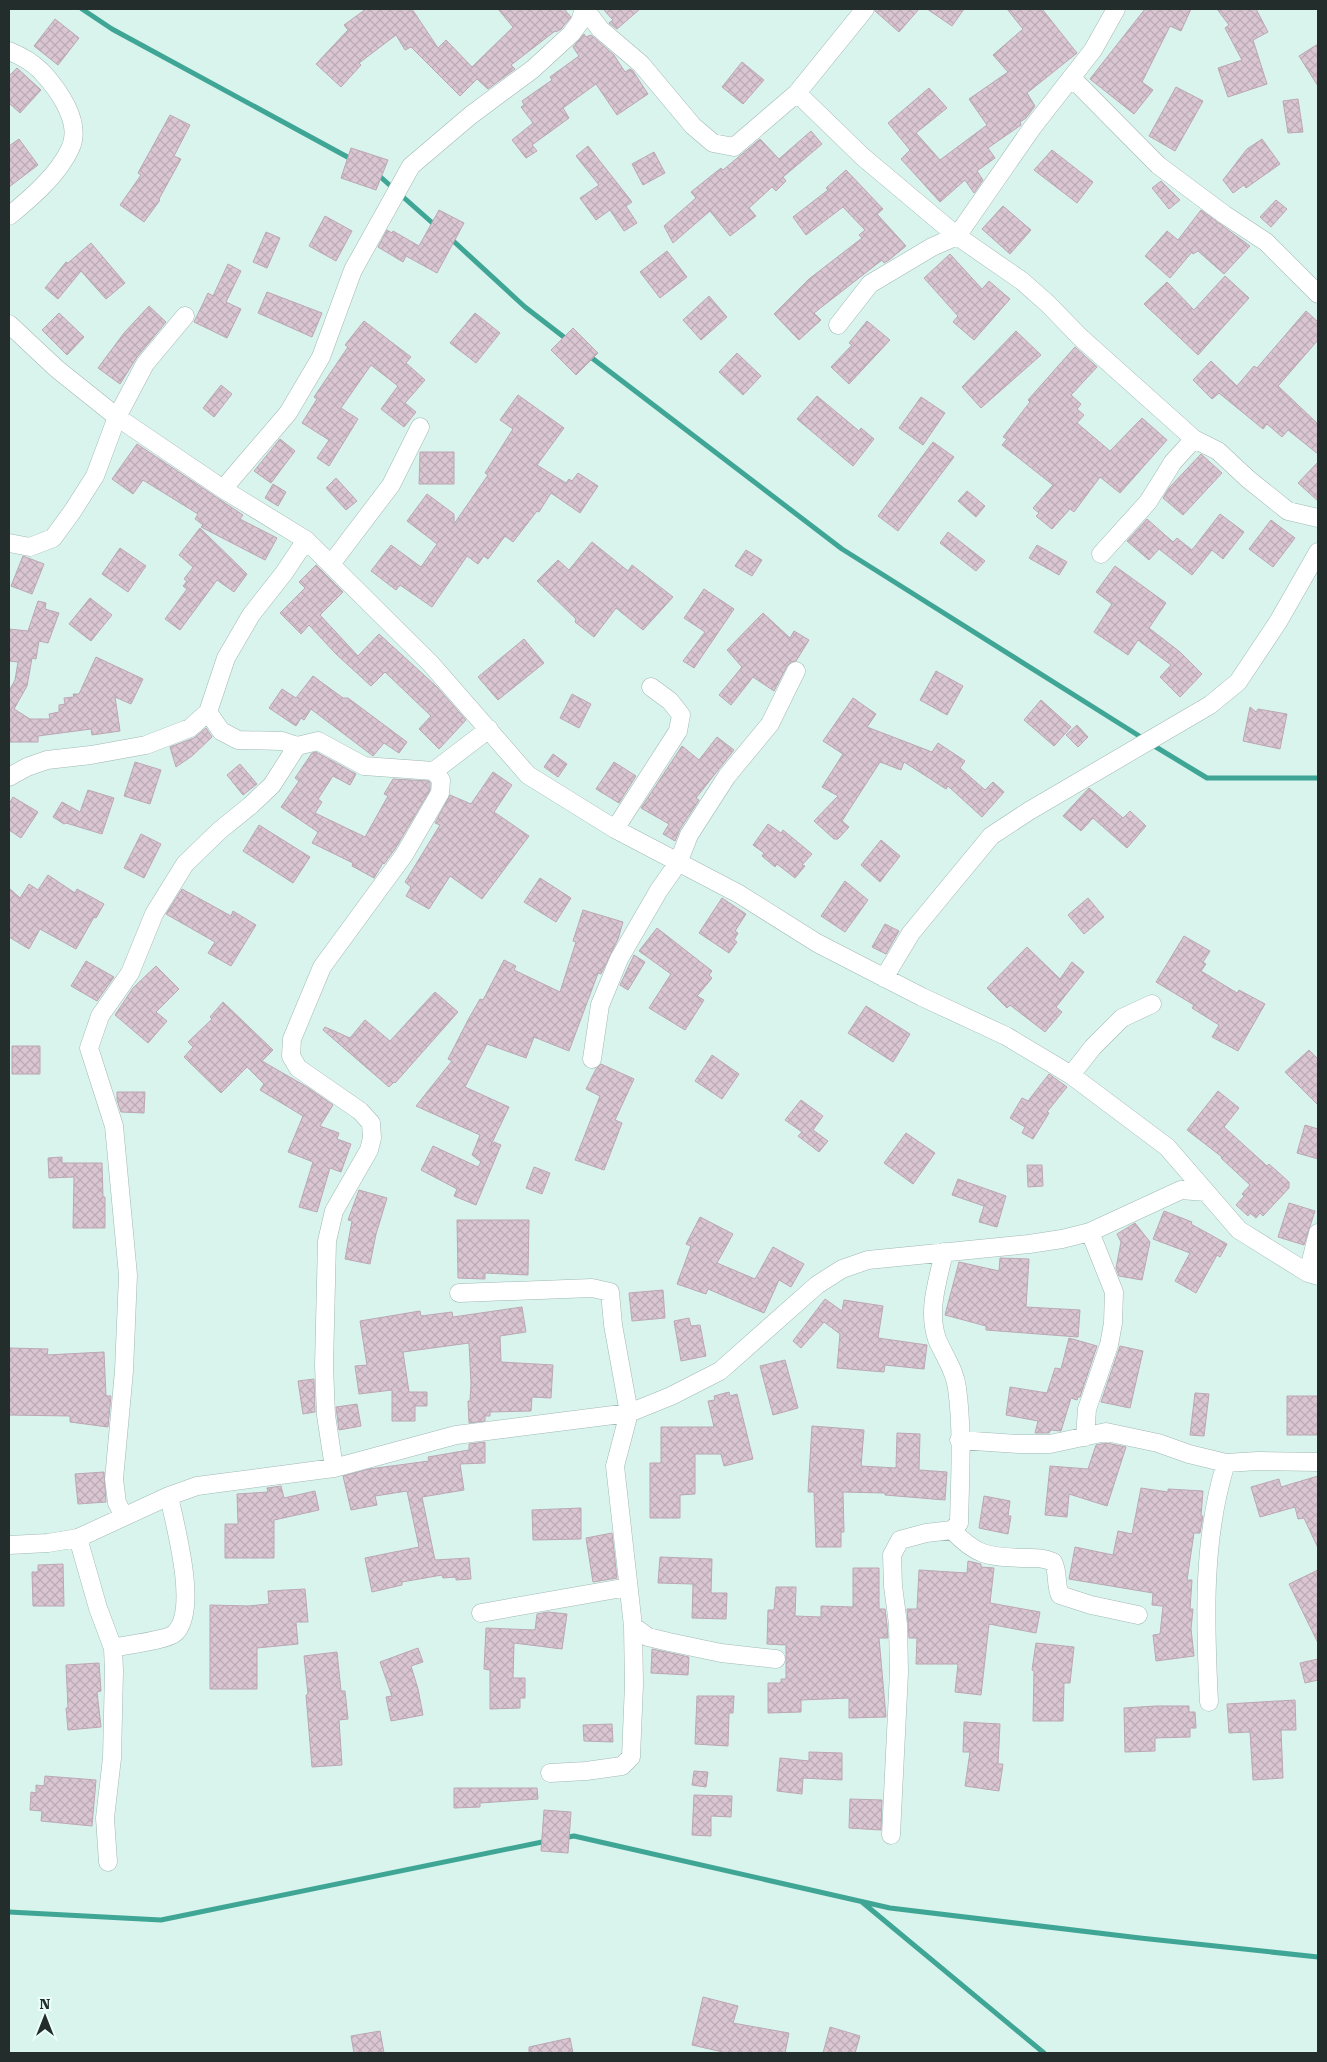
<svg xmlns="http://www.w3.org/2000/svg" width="1327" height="2062" viewBox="0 0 1327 2062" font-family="'Roboto Serif',serif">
  <defs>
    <pattern id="building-cross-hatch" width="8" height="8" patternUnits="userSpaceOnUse" patternTransform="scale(1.25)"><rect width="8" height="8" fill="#dac6d2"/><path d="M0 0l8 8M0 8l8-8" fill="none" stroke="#bbaab4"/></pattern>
  </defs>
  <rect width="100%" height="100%" fill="#d9f3ed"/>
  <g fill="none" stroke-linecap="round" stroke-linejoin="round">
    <path stroke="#3fa696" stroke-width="5" d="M82,9L112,29L353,160
      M376,173L437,227
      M449,237L525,307L569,341
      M588,355L842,549L1144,739
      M1151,744L1207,778H1318
      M563,1838L574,1836L890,1908L1140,1938L1318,1957
      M862,1902L1044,2053
      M9,1912L161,1920L547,1841"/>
  </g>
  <path fill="url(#building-cross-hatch)" stroke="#bba8b4" d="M366,9H412L438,48L446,40L472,67L513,27L498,9H564L571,17L561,29L556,32L555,31L511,65L515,69L488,89L477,79L460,96L411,47L405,50L396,35L359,63L361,65L341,87L316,64L348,30L344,25Z
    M603,9H640L617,29L609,23L613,20Z
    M875,9H919L899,32L875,11Z
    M927,9H964L952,26Z
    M1007,9H1042L1077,53L1027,93L1035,106L1026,118L1020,122L1021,125L988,148L995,158L977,171L983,180L974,193L965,180L940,202L901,159L910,150L888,123L929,88L947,108L916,133L940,160L987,125L969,99L1008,72L993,55L1023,29Z
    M1145,9H1191L1181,31L1170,26L1142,82L1153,90L1134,114L1090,79Z
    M1217,9H1256L1268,32L1253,40L1267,84L1228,97L1218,68L1242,60L1225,28L1229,25Z
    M55,19L79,38L58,65L34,46Z
    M584,34L586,37L591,35L614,55L625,72L630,69L633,71L648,94L617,115L596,84L563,108L569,118L532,145L537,151L526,158L512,140L533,123L521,107L524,105L522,101L552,80L550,77L579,56L573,47Z
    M1318,44V86L1299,56Z
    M742,62L764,80L743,104L722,87Z
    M17,68L41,90L20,113L9,103V76Z
    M1176,87L1203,101L1175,151L1149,136Z
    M1298,99L1303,132L1288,133L1283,101Z
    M170,115L190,125L174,156L181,159L159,199L160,200L144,222L120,205L141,175L138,173Z
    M811,131L822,144L783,177L786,181L776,191L772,187L749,208L756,216L730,236L710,211L673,243L664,226L696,198L691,192L721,168L723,170L760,139L779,159Z
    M19,139L38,165L9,187V146Z
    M1262,139L1280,164L1246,188L1244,185L1233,193L1223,180L1247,149Z
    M588,146L632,202L626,206L637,223L624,231L610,210L596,220L580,198L599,185L576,156Z
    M351,148L388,160L376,190L341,178Z
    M1052,150L1093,182L1077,203L1034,170Z
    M654,152L665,173L643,185L632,164Z
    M846,170L883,209L877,214L906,246L889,260L884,263L882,260L814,313L821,320L799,340L774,314L809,279L862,238L859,235L865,230L843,207L806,235L793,217L828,190L826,188Z
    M1161,181L1180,200L1169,209L1152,188Z
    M1276,200L1287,209L1271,227L1260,217Z
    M1003,206L1031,230L1010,254L982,229Z
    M439,210L464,223L437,273L406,256L403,262L378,247L387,230L392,233L393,231L419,246Z
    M1201,210L1250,246L1224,274L1198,251L1193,254L1192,252L1170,278L1145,256L1167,231L1178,240Z
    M325,216L352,231L336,261L309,246Z
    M266,232L280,238L267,268L253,262Z
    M91,243L125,283L106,299L81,271L58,299L45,288L66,262L68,263Z
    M667,251L687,277L660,298L640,272Z
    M950,254L982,289L989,281L1010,299L974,340L953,322L958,316L924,278Z
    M228,264L241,271L226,302L241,309L227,338L194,322L208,293L213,296Z
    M1225,276L1249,298L1198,355L1144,304L1167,282L1194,310Z
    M267,292L322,313L312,337L258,313Z
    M709,296L727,317L701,340L683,320Z
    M149,306L166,322L137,357L120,384L98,368L124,333Z
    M1306,311L1318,322V340L1278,386L1318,424V454L1288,430L1282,437L1267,424L1263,429L1219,393L1212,399L1193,380L1211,361L1237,386L1254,366L1257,368Z
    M59,313L84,337L67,355L42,330Z
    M475,313L500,333L476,363L450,343Z
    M364,321L411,357L406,363L425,380L405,403L416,412L404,427L381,409L398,386L371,365L341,408L358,419L329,466L317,458L329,440L302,423L317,399L314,397L348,347L345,345Z
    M867,321L890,340L849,384L831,367L852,345L849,343Z
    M573,328L598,353L576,375L551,350Z
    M1016,331L1041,355L981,408L962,387Z
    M1075,347L1097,367L1071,395L1081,404L1077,409L1084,415L1077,423L1110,451L1142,418L1167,440L1120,493L1100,477L1074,512L1070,509L1052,529L1036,516L1039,513L1033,508L1053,485L1002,445L1007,439L1003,437L1030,402L1028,400Z
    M737,353L761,376L743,395L719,372Z
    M221,385L232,394L214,417L203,408Z
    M518,395L564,428L537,465L566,483L569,479L572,481L578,473L598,486L580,513L551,493L539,512L537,511L513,542L505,536L488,559L484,556L478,564L467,556L432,607L400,585L396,590L371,571L391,545L421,567L437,544L407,521L427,494L454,514V524L488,475L485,473L513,429L500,420Z
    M817,396L859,431L861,428L874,439L853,466L797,419Z
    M921,397L945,413L923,445L899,428Z
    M280,439L295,451L271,483L254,471Z
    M933,442L954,457L898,531L878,516Z
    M137,444L243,515L240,519L277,538L265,560L201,527L203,525L195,519L198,514L143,480L133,494L112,479Z
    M420,452H454V484H419Z
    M1201,454L1222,473L1183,515L1163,498L1169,488Z
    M1318,462V501L1298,483Z
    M336,478L357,501L346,510L326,488Z
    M273,484L286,492L278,506L265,498Z
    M967,491L985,506L976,517L958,501Z
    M1220,514L1244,532L1223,559L1212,550L1192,575L1159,549L1149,560L1127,541L1147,519L1173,542L1177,538L1192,550Z
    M1271,520L1295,538L1273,567L1249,549Z
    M200,528L247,574L234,592L217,580L180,630L165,619L187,589L183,586L187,581L184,579L193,567L179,555Z
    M948,532L985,561L976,571L940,543Z
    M592,542L628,571L632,565L673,597L643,630L616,608L594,637L575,622L576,619L537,581L558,560L569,570Z
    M1037,545L1067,562L1059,575L1029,558Z
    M120,548L146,566L128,592L102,574Z
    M746,550L762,560L752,576L735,566Z
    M23,556L44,564L32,594L11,586Z
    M316,565L343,592L320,615L358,656L379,634L437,687L466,720L439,749L419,729L431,716L385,672L371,686L336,654L309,625L301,634L280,613L305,588L299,582Z
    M1115,566L1166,603L1149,628L1180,652L1202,674L1180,697L1160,677L1171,665L1138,640L1128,655L1094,632L1112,604L1096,592Z
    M704,589L734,609L694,668L683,661L705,632L684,618Z
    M90,598L112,615L91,641L69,624Z
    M38,601L46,603L45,609L59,613L48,643L39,641L36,659L32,658L27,686L14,709L30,719H50L49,714L59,712V705L65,704L64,698L74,697L73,694H79L96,657L143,679L131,704L115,697L120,731L92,735L91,729L38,736V742H9V691L15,680L18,662L9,661V629L28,631Z
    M763,613L790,638L794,631L809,640L796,661L791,662L787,666L774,691L753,677L731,705L719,695L742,667L727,650Z
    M524,639L544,663L498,700L478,677Z
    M936,671L963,686L947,715L920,700Z
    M313,676L343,698H348L407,742L399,753L384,743L373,756L311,709L304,720L301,718L296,726L269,708L282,689L296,698Z
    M572,694L591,704L579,728L560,718Z
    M853,698L876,714L867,727L932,752L938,743L965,761L960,768L985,790L993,782L1004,792L982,817L948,786L946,789L904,762L901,770L880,762L842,821L849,827L838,839H834L814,821L838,796L822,787L843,754L823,741Z
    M1041,700L1071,727L1054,746L1024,720Z
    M1250,707L1256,712L1258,709L1287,714L1280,749L1243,741Z
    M1077,725L1088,737L1078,747L1066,735Z
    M206,728L212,737L192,756L176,767L170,747L194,738Z
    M717,737L734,750L696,798L699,800L680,829L675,841L663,834L669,824L641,808L682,746L699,760Z
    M316,752L356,774L350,785L333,776L318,799L322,802L315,813L365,837L388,796L384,794L393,779L429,781L430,783V790L395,849L384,864L383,863L374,878L352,866L353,863L312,843L318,832L281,807L299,781L295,778L312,753Z
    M553,754L567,764L558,777L544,767Z
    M135,762L161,770L150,804L124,796Z
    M614,762L636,776L619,803L596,789Z
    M240,764L257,784L243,795L227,775Z
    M493,772L512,785L494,812L529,836L482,899L450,876L429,909L406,896L411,887L405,882L440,825L435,823L450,795L471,804Z
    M1089,788L1123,818L1130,811L1146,826L1127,848L1093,818L1081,831L1063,816Z
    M88,790L114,798L102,834L66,823L64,824L53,817L62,802L80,812Z
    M13,797L38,812L21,838L9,830V804Z
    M768,824L781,833L783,830L812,854L802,865L805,866L795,878L777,864L775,867L762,856L764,853L753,845Z
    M259,825L310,857L293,883L243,851Z
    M141,834L161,844L144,878L124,868Z
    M881,840L900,856L880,882L861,865Z
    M48,875L75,893L77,889L104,904L96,918L94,917L76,949L40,929L29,949L9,937V888L20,898L29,884L38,890Z
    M540,878L571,898L556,922L524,902Z
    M845,881L868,900L845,932L821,916Z
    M182,889L231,916L233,911L256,925L231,966L208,953L215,942L166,914Z
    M722,898L746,914L735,931L738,933L734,940L737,942L729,953L699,933Z
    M1088,898L1104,917L1084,934L1068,915Z
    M583,910L623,922L618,939L601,974L598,973L569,1051L534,1037L526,1058L487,1044L465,1087L509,1107L490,1147L494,1142L501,1145L476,1205L454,1196L457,1189L421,1170L433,1146L478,1167L481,1162L472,1155L480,1135L416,1106L452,1061L448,1059L468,1020L480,999L483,1000L504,960L516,966L514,970L560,992L576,942L573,941Z
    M885,924L899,931L886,954L872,947Z
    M657,928L712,971L709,975L712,978L697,996L704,1000L685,1030L649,1008L671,974L639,951Z
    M1184,936L1210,951L1203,962L1206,964L1201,971L1237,993L1239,990L1265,1004L1238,1051L1212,1037L1219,1025L1192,1008L1194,1005L1156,982Z
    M1027,947L1060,979L1072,962L1084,972L1056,1007L1062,1012L1045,1032L1010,1005L1007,1008L987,988Z
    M634,955L645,962L628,990L620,985Z
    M86,961L114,977L97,1001L71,986Z
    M156,966L179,989L156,1012L167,1021L148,1043L115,1015L133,988Z
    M435,992L458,1012L395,1083L394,1082L389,1087L323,1030L325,1027L350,1038L365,1020L390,1041Z
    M223,1002L273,1050L262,1061L307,1087L333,1105L320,1126L339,1133L337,1139L351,1144L341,1172L330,1168L317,1212L299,1207L313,1162L288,1152L303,1116L260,1090L264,1084L247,1067L221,1093L184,1057L193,1047L188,1042L212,1019L210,1017Z
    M866,1006L910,1034L893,1062L848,1033Z
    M12,1046H40V1074H12Z
    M1309,1050L1318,1059V1105L1285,1072Z
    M712,1055L739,1074L722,1099L695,1081Z
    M601,1064L634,1079L615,1120L622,1123L604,1170L575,1160L600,1096L586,1089L596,1069Z
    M1049,1074L1067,1087L1047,1112L1049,1113L1033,1139L1022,1133L1025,1127L1010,1118L1022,1098L1028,1101Z
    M1218,1091L1239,1108L1224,1127L1267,1166L1269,1164L1289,1182V1188L1263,1216L1260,1213L1256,1218L1250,1213L1248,1216L1236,1205L1244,1196L1242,1194L1250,1185L1221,1158L1222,1157L1187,1130Z
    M117,1092H145L144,1113L121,1112L117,1100Z
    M801,1100L823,1116L813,1130L828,1141L819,1152L798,1136L802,1132L785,1120Z
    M1305,1125L1318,1129V1159L1297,1153Z
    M906,1133L935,1153L913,1184L884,1163Z
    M62,1157V1163H102L103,1197H105V1228H73L74,1177L49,1178L48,1158Z
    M1027,1165H1042L1043,1186L1028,1187Z
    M534,1167L550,1173L542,1194L526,1188Z
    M958,1179L1006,1196L997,1227L979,1222L984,1206L952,1195Z
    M359,1190L387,1198L376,1234L370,1264L345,1259L352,1221L348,1220Z
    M1289,1203L1315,1211L1304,1245L1278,1237Z
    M1164,1211L1192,1222L1191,1224L1227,1244L1220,1257L1217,1255L1196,1293L1175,1281L1190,1253L1153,1239Z
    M700,1217L733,1234L717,1263L755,1279L773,1247L804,1264L791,1287L779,1280L764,1313L708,1289L706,1294L677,1284L691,1246L686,1244Z
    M457,1220H529L528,1275L485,1273V1279L458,1278Z
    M1135,1223L1150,1242L1142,1280L1119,1276L1116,1268L1121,1242L1117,1234Z
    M1000,1258L1029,1259L1026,1307L1080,1310L1078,1337L986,1330V1326L945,1315L959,1262L999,1271Z
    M663,1290L665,1318L632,1321L629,1293Z
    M825,1299L842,1311L844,1300L883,1306L878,1338L927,1345L924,1369L885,1365L884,1372L837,1368L840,1334L824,1322L801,1348L793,1341Z
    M522,1307L526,1332L500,1336L501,1362L553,1365L551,1398L532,1397L531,1411L490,1412V1416H485V1421L469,1423L468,1401H470L471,1384L469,1343L403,1352L409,1392H427V1406H415V1421H392V1390L359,1394L355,1366L367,1365L360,1321L420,1311L421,1316L452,1312L453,1317Z
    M689,1318L691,1326L700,1325L706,1356L681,1361L674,1321Z
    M1069,1338L1097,1346L1080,1397H1078L1077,1400L1071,1398L1061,1431L1051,1430L1049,1433H1035L1038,1421L1006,1415L1010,1387L1047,1393L1055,1368L1061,1369Z
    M1120,1346L1143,1351L1130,1408L1101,1402Z
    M9,1348L48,1349L47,1355L104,1352L106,1396H111L108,1427L70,1422V1416L9,1415Z
    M785,1360L798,1408L773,1415L760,1366Z
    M314,1379L315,1412L303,1414L298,1381Z
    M729,1392L730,1396L737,1394L753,1459L724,1466L721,1454H695V1494L680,1495V1518H650V1463H661V1427H714L708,1401L715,1400L714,1396Z
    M1195,1393L1209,1394L1204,1436L1190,1435Z
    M1287,1396H1318V1435H1287Z
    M357,1404L361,1426L339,1430L336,1407Z
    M812,1426L864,1430L861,1466L896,1468L897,1433L920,1434L919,1470L947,1472L945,1500L885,1495V1493L843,1492L844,1532H841V1547H816L814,1492H808Z
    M485,1442V1463L460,1464L464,1490L422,1497L435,1560L469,1558L471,1579L456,1580V1577L443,1578L442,1575L402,1582V1585L372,1592L365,1558L419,1547L407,1491L375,1496L377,1505L351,1510L343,1476L369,1469L429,1461L428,1457L469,1450V1444Z
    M1106,1443L1126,1447L1107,1506L1069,1494L1067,1517L1045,1515L1050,1466L1088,1469L1096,1445Z
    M104,1472L106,1502L78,1504L75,1474Z
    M1318,1476V1548L1304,1518L1298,1519L1295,1507L1260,1517L1251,1487L1279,1479L1281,1487Z
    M281,1486L284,1498L315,1491L319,1510L274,1520V1558H225V1524H238L237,1494L268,1492L267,1488Z
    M1141,1488L1168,1492V1489L1203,1491L1201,1516H1203L1200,1533H1194L1187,1580H1192L1190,1609H1193L1191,1629L1194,1656L1156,1661L1153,1635L1160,1634L1163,1606L1152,1605L1153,1593L1069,1579L1075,1547L1113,1555L1118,1531L1132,1534Z
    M984,1496L1010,1501L1008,1516H1011L1008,1534L979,1528Z
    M581,1508V1539L533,1540L532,1510Z
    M612,1533L617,1578L593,1582L586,1538Z
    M660,1557L712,1559L711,1593H727L726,1619L692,1618L693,1584L658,1583Z
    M968,1561L981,1564V1567L994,1568L990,1603L1040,1612L1036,1633L989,1624L981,1695L955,1692L958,1664H916L917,1638H909L907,1609H917L919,1570L967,1573Z
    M63,1564L64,1606H33L32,1572H38V1565Z
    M853,1568H879V1609H885L887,1625L888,1638H879L886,1717L849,1718V1698L801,1700V1712L768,1713V1683H781V1679H786V1645L767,1644L768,1610H774L776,1587H796L795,1616L821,1617V1606L853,1607Z
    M1318,1570V1643L1289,1584Z
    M305,1589L308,1622H296L298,1644L257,1648V1689H210V1605L248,1606L269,1604L268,1591Z
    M548,1612L567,1614L562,1649L514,1643L513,1678H525V1698H520V1708L490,1709V1670L484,1669L486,1628L535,1630L537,1614Z
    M1036,1643L1074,1647L1070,1683H1064L1063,1721H1033L1034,1671L1032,1670Z
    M418,1648L423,1662L411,1666L418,1689L423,1715L391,1721L386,1697L392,1696L380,1662Z
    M652,1649L689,1657L688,1675L651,1673Z
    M337,1652L341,1691H345L348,1719L339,1720L342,1765L312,1767L306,1695L308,1694L304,1656Z
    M1318,1659V1680L1305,1683L1300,1663Z
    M99,1663L101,1691L97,1692L101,1727L68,1730L66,1708H68L66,1665Z
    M697,1696H734L733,1713H729L728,1746L695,1744Z
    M1295,1700L1296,1730H1281L1283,1778L1253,1780L1250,1732L1229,1733L1227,1704Z
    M1156,1706H1189V1712H1195L1196,1728H1190V1737L1155,1738V1751L1125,1752L1124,1708Z
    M964,1722L1000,1724L998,1764H1003L999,1791L965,1786L970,1752H963Z
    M612,1724L613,1742L584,1741L583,1725Z
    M809,1752L842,1753V1780L803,1778L802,1794L777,1791L780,1758L809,1761Z
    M694,1771L708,1772L706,1787L692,1785Z
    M45,1776L96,1780L92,1826L41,1821L42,1811L30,1810L31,1792L36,1793V1785L44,1786Z
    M454,1788H537L538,1799L480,1803V1807L454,1808Z
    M694,1795L732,1796L731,1817L711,1816V1836L692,1835Z
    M850,1799L882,1800L881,1830L849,1828Z
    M544,1810L571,1812L568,1853L541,1851Z
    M703,1997L738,2006L733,2023L789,2033L785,2053H727L692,2045Z
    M830,2027L860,2036L855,2053H823Z
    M380,2031L384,2053H354L351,2036Z
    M570,2038L573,2053H529V2047Z"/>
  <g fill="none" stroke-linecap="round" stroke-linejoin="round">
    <g stroke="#a0b9b4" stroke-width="19">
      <path id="minor" d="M585,9L600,29L641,64L693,126L713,143L734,147L797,93L865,9
        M9,51C19,55 33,63 41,71C58,89 83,123 70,149C58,175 31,198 9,216
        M1072,78L1158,165L1225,215L1266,242L1318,294
        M797,93L863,157L957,236L1022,281L1048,304L1080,337L1194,439L1218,451L1248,479L1288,511L1318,518
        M9,324L57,369L117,417L223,489L306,540L431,664L528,775L615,829L739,894L817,943L922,997L1006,1036L1071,1075L1167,1147L1239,1230L1308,1273L1318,1276
        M838,325L870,284L932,247L957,236L1032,128L1093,50L1116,9
        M223,489L288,413L321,357L353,270L411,166L471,115L533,69L571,34L580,22L584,9
        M9,543L30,547L53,538L72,512L95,476L117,417L145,364L185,316
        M1101,554L1148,502L1173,462L1194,439
        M331,564L391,485L420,427
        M208,712L221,731L238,740L282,741L297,746L318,741L364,766L434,771L489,729
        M9,777L27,767L47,760L91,755L146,745L190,728L208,712L226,658L251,615L284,573L306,540
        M615,829L678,731L681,715L670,701L651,687
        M884,978L911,933L991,836L1029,811L1210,705L1238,682L1278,622L1318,552
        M592,1059L600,1005L619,959L659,890L678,863L689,835L727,776L770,724L796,671
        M1071,1075L1093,1047L1122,1018L1152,1004
        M1308,1273L1318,1233
        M459,1293L592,1288L610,1292L613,1325L629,1413L615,1466L633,1626L634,1684L631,1757L622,1766L586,1771L550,1773
        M1085,1437L1087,1409L1109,1345L1113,1323L1114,1292L1090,1232
        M959,1440L1019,1444H1050L1106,1432L1158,1443L1189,1454L1226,1463L1258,1461L1318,1462
        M334,1468L326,1415L324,1366L327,1241L334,1211L369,1150L372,1138L371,1123L360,1111L298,1068L291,1056L292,1039L322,967L404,855L440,793L441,780L434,771
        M124,1516L117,1503L114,1479L124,1371L128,1275L114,1126L89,1048L100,1016L130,973L154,914L185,864L219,831L251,805L272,785L297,746
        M952,1530C976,1556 989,1557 1023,1558C1034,1558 1042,1557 1053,1562C1059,1573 1055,1584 1060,1595L1091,1605L1138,1615
        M78,1538L98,1608L113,1648L114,1671L112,1758L105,1818L108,1862
        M9,1545L48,1543L78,1538L169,1496L197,1486L334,1468L456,1435L629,1413L671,1396L720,1371L817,1285L842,1269L868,1260L1029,1244L1062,1239L1090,1232L1181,1190L1206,1192
        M481,1613L628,1587
        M633,1626L648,1637L669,1642L721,1653L776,1659
        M113,1648C125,1645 168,1640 175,1633C199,1610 175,1526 169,1496
        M1209,1702C1205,1622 1202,1539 1226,1463
        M891,1835L899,1672L898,1624L893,1586L892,1555L900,1540L926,1533L952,1530L959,1523C960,1479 963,1432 957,1388C955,1370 944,1356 937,1339C927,1310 938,1281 944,1252"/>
    </g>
    <use href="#minor" stroke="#fff" stroke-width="18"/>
  </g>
  <rect width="1327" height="2062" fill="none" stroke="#232d2b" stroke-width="20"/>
  <g transform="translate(45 2017)" stroke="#eafffa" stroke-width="4" paint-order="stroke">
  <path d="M0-4L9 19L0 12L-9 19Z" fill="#232d2b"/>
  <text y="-8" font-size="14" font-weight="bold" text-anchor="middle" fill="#232d2b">N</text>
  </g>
</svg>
